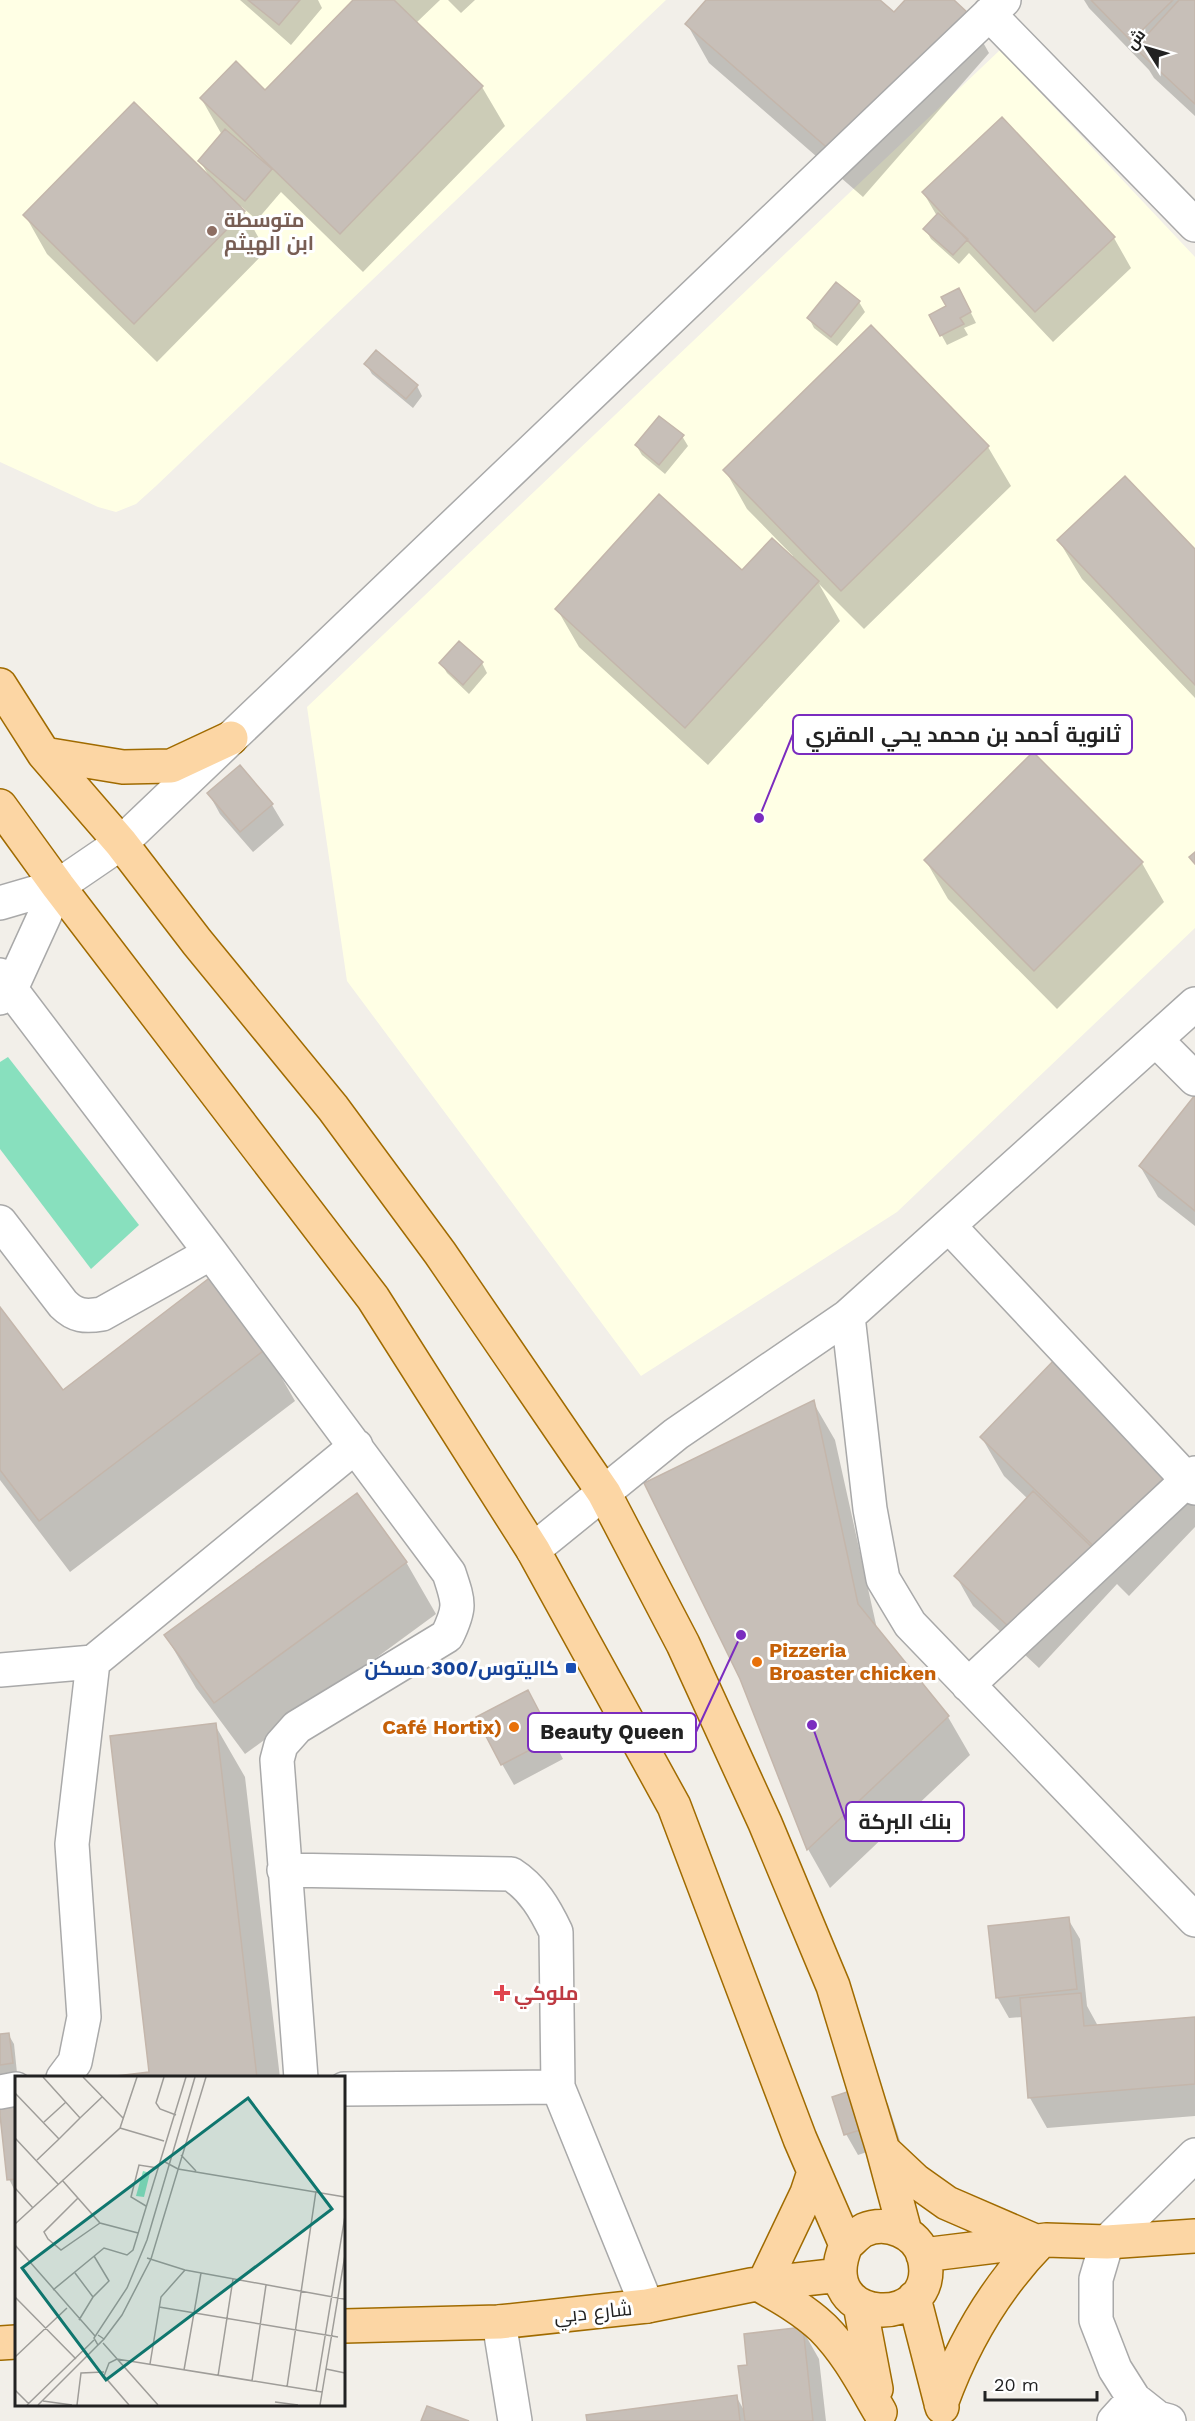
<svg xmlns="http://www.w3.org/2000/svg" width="1195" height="2421" viewBox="0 0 1195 2421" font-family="'Work Sans',Cairo,sans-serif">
  <rect width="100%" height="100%" fill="#f2efe9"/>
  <path fill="#ffffe5" d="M0,0H666L156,486L136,504L116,512L98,507L0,462Z
    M1000,50L1195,257V928L897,1212L641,1376L347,981L307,707Z"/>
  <path fill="#88e0be" d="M8,1057L139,1225L91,1269L0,1149V1062Z"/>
  <path fill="#0003" d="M240,0H318L322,8L291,45Z
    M355,0H440L416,23L482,87L505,126L363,272L281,192L257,220L241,206L266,251L157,362L47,254L25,215L209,176L200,161L222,135L201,98L265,92Z
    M448,0H475L461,13Z
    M708,0H878L894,14L907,0H951L967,14L989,53L863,197L709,63L687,24Z
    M1084,0H1195V116L1154,78L1149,70L1089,8Z
    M923,192L1114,238L1131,268L1053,342L969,253L959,264L931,239L925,229L937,216Z
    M964,299L976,323L964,328L968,335L947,345L931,316Z
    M859,302L865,312L837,346L814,328L809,318Z
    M871,327L988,447L1011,486L864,629L819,584L840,621L708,765L579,647L557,609L742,572L791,558L793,556L747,509L725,470Z
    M366,364L417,386L422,396L413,408L372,374Z
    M682,436L688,446L665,474L642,455L636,445Z
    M1059,541L1195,552V698L1082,579Z
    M441,663H482L487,673L469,694L447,673Z
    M1033,754L1142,863L1164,902L1057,1009L948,899L926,861Z
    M209,794L272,805L284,825L253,852L220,814Z
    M1195,1098V1226L1158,1197L1140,1166Z
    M0,1309L62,1392L265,1349L295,1401L70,1572L0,1480Z
    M813,1402L835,1440L877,1629L948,1717L970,1755L830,1888L808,1849L741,1678Z
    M982,1438L1195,1504V1527L1129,1596L1117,1584L1039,1668L973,1606L956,1576L1028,1499L1004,1476Z
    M406,1562L436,1614L245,1754L196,1688L166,1636Z
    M539,1712L563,1759L514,1785L502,1764Z
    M215,1725L245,1777L280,2078H112L150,2073Z
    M1068,1919L1080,1939L1087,2006L1098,2026L1195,2018V2116L1047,2128L1030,2098L1023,2017L1009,2018L997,1997Z
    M8,2034L14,2044L17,2073L0,2075V2035Z
    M876,2084L888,2104L900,2141L858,2155L846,2134Z
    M16,2089V2193L9,2179Z
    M802,2329L819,2359L826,2421H588L736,2396L745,2412L749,2367Z"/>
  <path fill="#c7bfb8" stroke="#c4b6ab" stroke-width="1.5" d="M248,0H300L279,25Z
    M353,0H394L483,86L340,234L200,98L236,61L265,90Z
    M706,0H880L894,12L905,0H954L968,13L840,159L685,24Z
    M1091,0H1173L1131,41Z
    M1179,0H1195V104L1135,48Z
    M134,102L245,211L134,324L23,215Z
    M1002,117L1115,237L1035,312L922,192Z
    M225,129L272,169L245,201L198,161Z
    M938,213L968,239L953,255L923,229Z
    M836,282L860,301L831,337L807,318Z
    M959,288L971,312L960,318L964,324L940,336L929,315L946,306L941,297Z
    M871,325L989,446L841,591L723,470Z
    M376,350L418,385L406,399L364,364Z
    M659,416L684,435L659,465L635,445Z
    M1125,476L1195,549V685L1057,540Z
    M659,494L742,570L772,538L819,581L685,728L555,609Z
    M459,641L483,662L463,685L439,663Z
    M1033,752L1143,862L1034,971L924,860Z
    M240,765L273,804L240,832L207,793Z
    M1195,852V864L1189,857Z
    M1195,1095V1211L1139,1166Z
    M212,1276L267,1348L39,1521L0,1470V1307L63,1390Z
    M1056,1358L1182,1478L1106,1558L980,1437Z
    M814,1400L858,1604L949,1716L807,1850L740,1679L644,1483Z
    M1033,1491L1099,1554L1021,1638L954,1576Z
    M357,1493L407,1562L214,1703L164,1635Z
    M528,1690L553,1738L501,1765L476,1717Z
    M216,1723L257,2078H99L149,2072L110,1736Z
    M1069,1917L1077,1989L996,1998L988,1926Z
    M1081,1993L1084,2026L1195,2017V2084L1028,2098L1020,1998Z
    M9,2033L13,2063L0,2065V2034Z
    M877,2082L889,2121L844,2135L832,2097Z
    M16,2087V2179L7,2180L0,2115V2089Z
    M803,2327L813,2421H745L738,2366L747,2365L744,2334Z
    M737,2395L740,2421H587L586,2415Z
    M427,2406L469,2421H421Z"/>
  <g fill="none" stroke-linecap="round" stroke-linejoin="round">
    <g stroke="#a9a9a9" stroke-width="36">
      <path id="minor" d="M989,14L1195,225
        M0,903L58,886L121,843L1004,0
        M0,975L211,1253L449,1573C459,1603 461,1607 447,1636L297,1727L281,1745L277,1760L301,2078
        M0,998L10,991L58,886
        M1156,1040L1195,1079
        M0,1222L63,1304C75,1316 85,1317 102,1314L211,1253
        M949,1226L1195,1488
        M848,1316L870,1509L883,1579L910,1624L1195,1920
        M533,1550L676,1434L848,1316L1195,1004
        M0,1670L93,1662L356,1446
        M968,1685L1195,1473
        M284,1870L511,1874C533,1888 545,1909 556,1932L558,2087L647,2306
        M63,2078L75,2062L84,2017L72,1844L93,1662
        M344,2089L558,2087
        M0,2092L16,2089
        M499,2322L515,2421
        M1114,2421L1134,2399
        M1169,2421L1158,2418L1134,2399L1115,2369L1096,2320V2279L1107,2242L1195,2155"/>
    </g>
    <g stroke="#a06b00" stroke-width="36">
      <path id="major" d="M0,685L44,754L121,843L197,942L333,1108L440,1253L604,1493L683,1644L765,1823L833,1986L883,2150L905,2232
        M44,754L123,767L171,766L231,738
        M0,806L58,886L373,1298L533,1550L674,1806L800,2139L846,2245C811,2328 943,2331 924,2257C917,2232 887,2220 864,2230C858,2233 852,2240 846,2245
        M883,2150L916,2181L947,2203L1035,2241
        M923,2255L1046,2240L1107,2242L1195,2236
        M764,2283L807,2193L814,2172
        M758,2284C781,2297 804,2310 823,2328C847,2352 863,2383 880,2412
        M914,2298L942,2407
        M860,2305L876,2389
        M344,2326L499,2322L647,2306L751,2285L840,2275
        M0,2343L16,2342
        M941,2404C963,2343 996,2287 1041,2241"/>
    </g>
    <use href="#minor" stroke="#fff" stroke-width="33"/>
    <use href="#major" stroke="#fcd6a4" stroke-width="33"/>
  </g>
  <circle fill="#8d6e63" stroke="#fff" stroke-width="2" cx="212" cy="231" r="6"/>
  <g fill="#e8710a" stroke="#fff" stroke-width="2">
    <circle cx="757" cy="1662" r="6"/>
    <circle cx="514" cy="1727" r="6"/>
  </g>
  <rect fill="#1a4fb4" stroke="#fff" stroke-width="2" x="565" y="1662" width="12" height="12" rx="3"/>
  <path fill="#e0444e" stroke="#fff" stroke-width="2" d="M499 1984h6v6h6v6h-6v6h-6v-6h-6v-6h6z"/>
  <g text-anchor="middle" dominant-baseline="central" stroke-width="6" stroke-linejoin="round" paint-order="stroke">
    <g font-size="20" font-weight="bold" fill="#785e54" stroke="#fff" text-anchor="start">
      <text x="224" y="220">متوسطة<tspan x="224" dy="23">ابن الهيثم</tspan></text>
    </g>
    <g font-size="20" font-weight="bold" fill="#c56008" stroke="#fff" text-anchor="start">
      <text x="769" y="1650">Pizzeria<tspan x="769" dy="23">Broaster chicken</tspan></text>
      <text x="502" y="1727" text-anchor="end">Café Hortix)</text>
    </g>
    <g font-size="20" font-weight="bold" fill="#164399" stroke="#fff" text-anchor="end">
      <text x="559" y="1668">كاليتوس/300 مسكن</text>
    </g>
    <g font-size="20" font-weight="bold" fill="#be3a42" stroke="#fff" text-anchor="start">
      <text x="514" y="1993">ملوكي</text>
    </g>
    <g font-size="20" fill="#222" stroke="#fff">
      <text transform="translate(593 2312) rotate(-6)">شارع دبي</text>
    </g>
  </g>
  <g transform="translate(15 2076)">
    <rect width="330" height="330" fill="#f2efe9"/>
    <path d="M128,95L135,97L129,121L121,120Z" fill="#88e0be"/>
    <path fill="none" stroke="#9f9d99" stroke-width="1.5" d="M28,1L65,42L87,21M68,1L108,42M149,1L141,27L145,33L161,39M0,17L44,63L65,42M29,46L51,26M105,52L149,65M0,62L43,108M166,79L181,95M22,84L44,63M150,86L163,93L330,121M47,104L85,147L123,157M0,112L18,132M63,122L29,156L33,163L46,174L85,147M131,130L116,121L124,89L143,92M0,148L105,52L122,1M0,169L80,260M132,182L170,194L329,223M60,197L78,221M38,214L89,172L112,179L118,174L171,1M0,221L61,283M144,231L323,261M64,244L78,221L94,205L79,180M83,259L89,263L83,269L79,262L112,212L132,164L180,1M89,263L107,239L136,183L191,1M88,267L143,329M0,281L52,232M135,288L146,221L170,194M311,293L330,297M169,294L186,197M203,300L218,203M237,305L251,209M272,311L301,115M0,314L14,328M301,315L330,140M28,325L57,329M260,326L283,329M12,329L79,264M23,329L83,269M62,329L66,297L89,296M114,329L89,300L94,287L102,283L307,316M305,329L330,179"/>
    <path fill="#0f766e" fill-opacity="0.15" stroke="#0f766e" stroke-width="3" d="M233,22L317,133L91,304L7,192Z"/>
    <rect width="330" height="330" fill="none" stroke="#222" stroke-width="3"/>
  </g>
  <path fill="none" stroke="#7b2cbf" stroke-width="2" d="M759 818L793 734M741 1635L696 1732M812 1725L846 1821"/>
  <g fill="#7b2cbf" stroke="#fff" stroke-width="2">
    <circle cx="759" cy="818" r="6"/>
    <circle cx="741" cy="1635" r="6"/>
    <circle cx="812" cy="1725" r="6"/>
  </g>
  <g fill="#fff" stroke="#7b2cbf" stroke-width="2">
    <rect x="793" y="715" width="339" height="39" rx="6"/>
    <rect x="528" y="1713" width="168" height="39" rx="6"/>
    <rect x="846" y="1802" width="118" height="39" rx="6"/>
  </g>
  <g font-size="21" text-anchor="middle" font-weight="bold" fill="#222">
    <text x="963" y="742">ثانوية أحمد بن محمد يحي المقري</text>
    <text x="612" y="1739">Beauty Queen</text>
    <text x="905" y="1829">بنك البركة</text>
  </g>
  <g transform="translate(1147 48) rotate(307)" stroke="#ffffff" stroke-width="4.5" paint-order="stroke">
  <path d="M0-4.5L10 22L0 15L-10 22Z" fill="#222222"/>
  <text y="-9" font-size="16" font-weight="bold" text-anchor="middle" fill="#222222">ش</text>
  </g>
  <path d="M985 2391v9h112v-9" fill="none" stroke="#222222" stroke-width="3"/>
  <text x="994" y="2391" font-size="18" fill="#222222" stroke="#ffffff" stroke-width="4.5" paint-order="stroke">20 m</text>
</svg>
